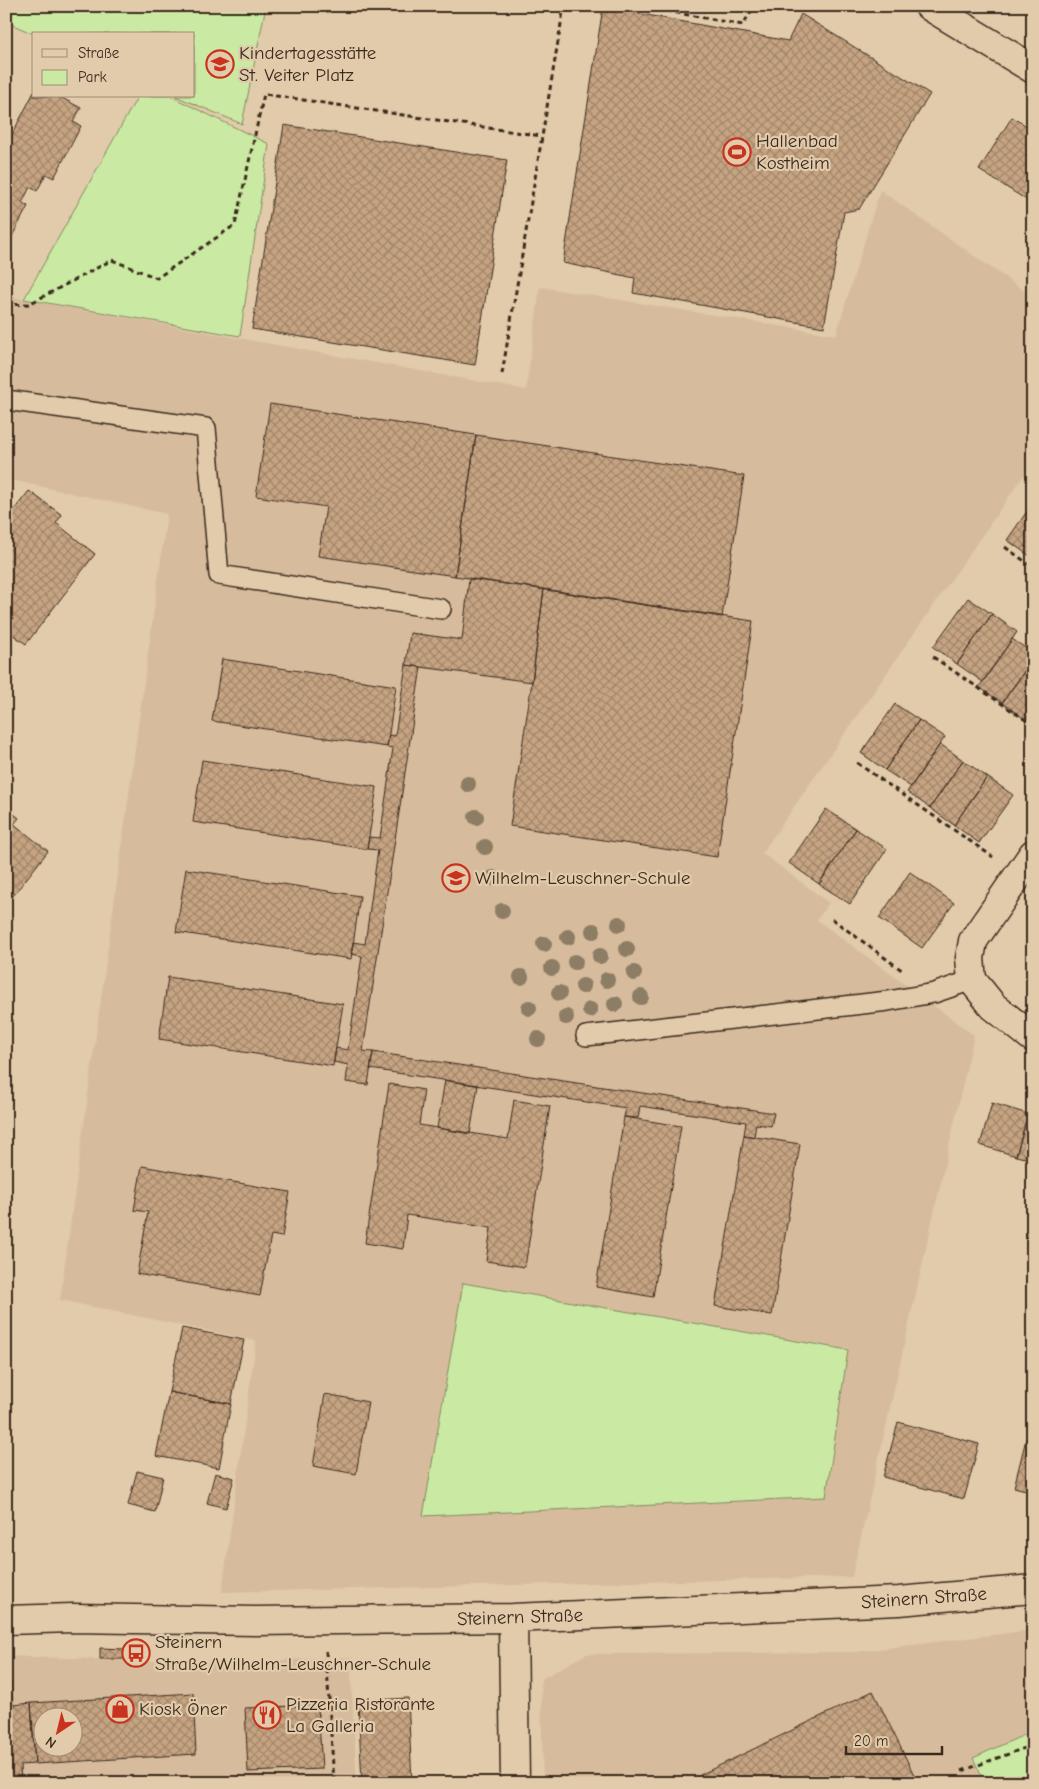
<svg xmlns="http://www.w3.org/2000/svg" width="1039" height="1789" viewBox="0 0 1039 1789" font-family="'Comic Neue',sans-serif">
  <defs>
    <pattern id="building-cross-hatch" width="8" height="8" patternUnits="userSpaceOnUse" patternTransform="scale(1.25)"><rect width="8" height="8" fill="#c6a482"/><path d="M0 0l8 8M0 8l8-8" fill="none" stroke="#a2866a"/></pattern>
  </defs>
  <rect width="100%" height="100%" fill="#e1cbab"/>
  <filter id="ink" filterUnits="userSpaceOnUse"><feTurbulence type="fractalNoise" baseFrequency=".02" numOctaves="2"/><feDisplacementMap in="SourceGraphic" scale="10" xChannelSelector="R" yChannelSelector="G"/><feConvolveMatrix kernelMatrix="1 2 1 2 8 2 1 2 1" color-interpolation-filters="sRGB"/></filter>
  <g filter="url(#ink)">
    <path fill="#d6bc9c" fill-rule="evenodd" d="M880,190L1033,297V462L762,853L829,903L817,920L974,1035L852,1577L222,1592L256,1341L60,1300L167,514L6,479V296L526,390L540,287L836,335Z
      M1033,1630V1783H543L541,1679L586,1654L855,1652Z
      M6,1656L217,1663L350,1657L357,1783H6ZM42,1716H72V1746H42Z"/>
    <path fill="#caeaa3" stroke="#828a60" d="M6,6H266L242,124L175,96H194V34H34L6,22Z
      M138,96H170L269,144L240,336L24,299Z
      M463,1283L848,1350L826,1497L423,1516Z
      M1033,1731V1783H985L973,1758Z"/>
    <path fill="url(#building-cross-hatch)" stroke="#3b2a1e" fill-rule="evenodd" d="M603,7L788,41L801,14L930,94L859,209L844,212L824,327L633,293L635,278L563,263Z
      M34,92V96H58L81,108L73,122L81,126L54,178L46,174L37,191L30,187L22,203L28,206L6,248V146Z
      M1012,117L1033,130V204L979,170Z
      M284,125L507,160L475,365L252,329Z
      M270,404L476,435L455,576L318,556L326,507L256,496Z
      M476,435L744,476L722,617L455,576Z
      M29,491L62,515L56,523L95,554L26,644L6,630V520Z
      M1033,503V554L1031,557L1007,540Z
      M469,579L544,589L532,682L406,665L410,633L462,640Z
      M544,589L753,621L717,857L510,826L532,682Z
      M968,598L992,614L957,664L933,647Z
      M992,614L1017,632L983,682L957,664Z
      M1012,639L1033,653V659L1002,703L979,687Z
      M222,659L396,686L387,747L212,721Z
      M1033,659V710L1026,720L1002,703Z
      M406,665L421,667L363,1051L373,1052L368,1085L346,1082L348,1065L334,1062L336,1048L348,1050L362,956L351,954L353,942L365,944L378,850L367,849L369,837L380,838L393,748L387,747L389,735L395,736Z
      M895,704L919,720L885,770L861,753Z
      M919,720L945,737L911,787L885,770Z
      M940,744L963,760L930,808L907,792Z
      M202,760L377,787L367,849L193,822Z
      M963,760L987,777L954,825L930,808Z
      M987,777L1013,795L979,843L954,825Z
      M6,808L19,818L14,824L48,851L6,905Z
      M826,809L856,829L819,884L789,863Z
      M856,829L887,849L850,904L819,884Z
      M186,869L360,896L351,959L176,932Z
      M910,872L954,903L922,948L879,918Z
      M168,977L343,1004L333,1066L159,1039Z
      M373,1052L774,1113L771,1126L756,1124L754,1137L744,1135L746,1122L640,1106L638,1118L624,1117L626,1108L370,1069Z
      M445,1080L478,1085L470,1134L437,1128Z
      M389,1084L424,1090L419,1125L508,1139L514,1100L550,1106L525,1267L486,1261L491,1228L407,1215L403,1249L365,1243Z
      M992,1103L1028,1114L1016,1156L980,1145Z
      M1028,1114L1033,1115V1160L1016,1156Z
      M624,1117L681,1126L653,1297L596,1287Z
      M744,1135L800,1144L772,1315L715,1306Z
      M142,1166L290,1192L282,1237L271,1235L260,1296L137,1274L148,1212L134,1210Z
      M182,1328L244,1340L231,1404L169,1392Z
      M169,1392L231,1404L219,1468L156,1456Z
      M325,1394L368,1402L356,1474L313,1466Z
      M898,1422L979,1444L964,1499L883,1477Z
      M1030,1423L1033,1424V1492L1014,1487Z
      M137,1471L163,1477L155,1512L128,1505Z
      M215,1473L234,1478L226,1508L207,1503Z
      M100,1648L125,1649V1659H100Z
      M11,1682L13,1705L31,1703L35,1764L20,1765L21,1783H6V1683Z
      M873,1691L918,1783H704L700,1775Z
      M193,1693L196,1754L35,1764L31,1703ZM42,1716H72V1746H42Z
      M408,1698L412,1783H362L358,1701Z
      M318,1705L322,1769L248,1772L245,1708Z"/>
    <g fill="none" stroke-linecap="round" stroke-linejoin="round">
      <g stroke="#3b2a1e" stroke-width="22">
        <path id="service" d="M6,400L206,428L219,575L441,609
          M586,1036L888,1001L934,993L972,980"/>
      </g>
      <g stroke="#3b2a1e" stroke-width="31">
        <path id="minor" d="M929,6L1033,69
          M1033,854L973,941L970,958L972,980L993,1006L1033,1038
          M513,1618L515,1783
          M6,1620L73,1618L255,1621L513,1618L899,1601L1033,1589"/>
      </g>
      <path stroke="#3b2a1e" stroke-width="3" stroke-dasharray="5 4" stroke-linecap="butt" d="M640,6L743,25L754,6
        M6,305L29,304L112,260L157,278L235,225L264,94L542,136
        M502,374L564,6
        M1005,547L1033,567
        M933,657L1033,725
        M857,763L993,857
        M832,919L903,971
        M326,1651L334,1783
        M962,1771L1033,1745"/>
      <use href="#service" stroke="#e1cbab" stroke-width="19"/>
      <use href="#minor" stroke="#e1cbab" stroke-width="28"/>
    </g>
    <g fill="#8d7d65">
      <circle cx="468" cy="784" r="8"/>
      <circle cx="476" cy="817" r="8"/>
      <circle cx="485" cy="847" r="8"/>
      <circle cx="493" cy="878" r="8"/>
      <circle cx="502" cy="911" r="8"/>
      <circle cx="619" cy="924" r="8"/>
      <circle cx="593" cy="931" r="8"/>
      <circle cx="568" cy="937" r="8"/>
      <circle cx="544" cy="944" r="8"/>
      <circle cx="627" cy="949" r="8"/>
      <circle cx="600" cy="956" r="8"/>
      <circle cx="575" cy="962" r="8"/>
      <circle cx="552" cy="968" r="8"/>
      <circle cx="634" cy="973" r="8"/>
      <circle cx="521" cy="977" r="8"/>
      <circle cx="607" cy="980" r="8"/>
      <circle cx="583" cy="986" r="8"/>
      <circle cx="559" cy="993" r="8"/>
      <circle cx="641" cy="997" r="8"/>
      <circle cx="615" cy="1004" r="8"/>
      <circle cx="529" cy="1008" r="8"/>
      <circle cx="590" cy="1010" r="8"/>
      <circle cx="566" cy="1017" r="8"/>
      <circle cx="538" cy="1039" r="8"/>
    </g>
  </g>
  <defs>
    <g id="school-ring" transform="scale(1.4375)"><circle r="9.5" fill="#e1cbab" stroke="#c8321e" stroke-width="1.5"/><path d="M0-5L7-2L0 1L-7-2ZM-4 1L0 2.5L4 1V4Q0 6-4 4Z" fill="#c8321e"/></g>
    <g id="stadium-ring" transform="scale(1.4375)"><circle r="9.5" fill="#e1cbab" stroke="#c8321e" stroke-width="1.5"/><path d="M0-5a6.5 5 0 1 0 0 10a6.5 5 0 1 0 0-10ZM-3.5-1.8h7v3.6h-7Z" fill="#c8321e"/></g>
    <g id="bus-ring" transform="scale(1.4375)"><circle r="9.5" fill="#e1cbab" stroke="#c8321e" stroke-width="1.5"/><path d="M-5-6H5V4H4V6H2V4H-2V6H-4V4H-5ZM-3.5-4V0h7V-4ZM-3.5 1.2v1.5H-2V1.2ZM2 1.2v1.5H3.5V1.2Z" fill="#c8321e"/></g>
    <g id="shop-ring" transform="scale(1.4375)"><circle r="9.5" fill="#e1cbab" stroke="#c8321e" stroke-width="1.5"/><path d="M-5-2.5h2.3a2.7 3.5 0 0 1 5.4 0H5L5.5 6h-11ZM-1.5-2.5h3a1.5 2.3 0 0 0-3 0Z" fill="#c8321e"/></g>
    <g id="restaurant-ring" transform="scale(1.4375)"><circle r="9.5" fill="#e1cbab" stroke="#c8321e" stroke-width="1.5"/><path d="M-5-6h1v4h1v-4h1v4h1v-4h1v5L-1.5 .5V6h-2V.5L-5-1ZM5-6V6H3V1.5H1.5Q1.5-4 5-6Z" fill="#c8321e"/></g>
  </defs>
  <g fill-rule="evenodd">
    <use href="#school-ring" x="220" y="64"/>
    <use href="#stadium-ring" x="737" y="152"/>
    <use href="#school-ring" x="456" y="878"/>
    <use href="#bus-ring" x="136" y="1653"/>
    <use href="#shop-ring" x="120" y="1709"/>
    <use href="#restaurant-ring" x="267" y="1715"/>
  </g>
  <g text-anchor="middle" dominant-baseline="central" stroke-width="4.5" stroke-linejoin="round" paint-order="stroke">
    <g font-size="19" fill="#3b2a1e" stroke="#e1cbab" text-anchor="start">
      <text x="239" y="53">Kindertagesstätte<tspan x="239" dy="22">St. Veiter Platz</tspan></text>
      <text x="756" y="141">Hallenbad<tspan x="756" dy="22">Kostheim</tspan></text>
      <text x="475" y="878">Wilhelm-Leuschner-Schule</text>
      <text x="155" y="1642">Steinern<tspan x="155" dy="22">Straße/Wilhelm-Leuschner-Schule</tspan></text>
      <text x="286" y="1704">Pizzeria Ristorante<tspan x="286" dy="22">La Galleria</tspan></text>
      <text x="139" y="1709">Kiosk Öner</text>
    </g>
    <g font-size="19" fill="#3b2a1e" stroke="#e1cbab">
      <text transform="translate(924 1598) rotate(-4)">Steinern Straße</text>
      <text transform="translate(520 1617) rotate(-2)">Steinern Straße</text>
    </g>
  </g>
  <rect width="1039" height="1789" fill="none" stroke="#e1cbab" stroke-width="25"/>
  <rect x="12" y="12" width="1014" height="1764" fill="none" stroke="#3b2a1e" stroke-width="2" filter="url(#ink)"/>
  <rect x="32" y="32" width="162" height="65" fill="#e1cbab" stroke="#9f8b73"/>
  <rect x="42" y="49" width="25" height="8" fill="#e1cbab" stroke="#9f8b73"/>
  <text x="78" y="58" font-size="15" fill="#3b2a1e">Straße</text>
  <rect x="42" y="70" width="25" height="15" fill="#caeaa3" stroke="#9f8b73"/>
  <text x="78" y="82" font-size="15" fill="#3b2a1e">Park</text>
  <g transform="translate(58 1732) rotate(215)"><circle r="24" fill="#e1cbab" stroke="#9f8b73"/>
  <path d="M0-4L9 19L0 12L-9 19Z" fill="#c8321e"/>
  <text y="-8" font-size="14" font-weight="bold" text-anchor="middle" fill="#3b2a1e">N</text>
  </g>
  <path d="M846 1746v8h96v-8" fill="none" stroke="#3b2a1e" stroke-width="2.5"/>
  <text x="854" y="1746" font-size="15" fill="#3b2a1e" stroke="#e1cbab" stroke-width="4" paint-order="stroke">20 m</text>
</svg>
